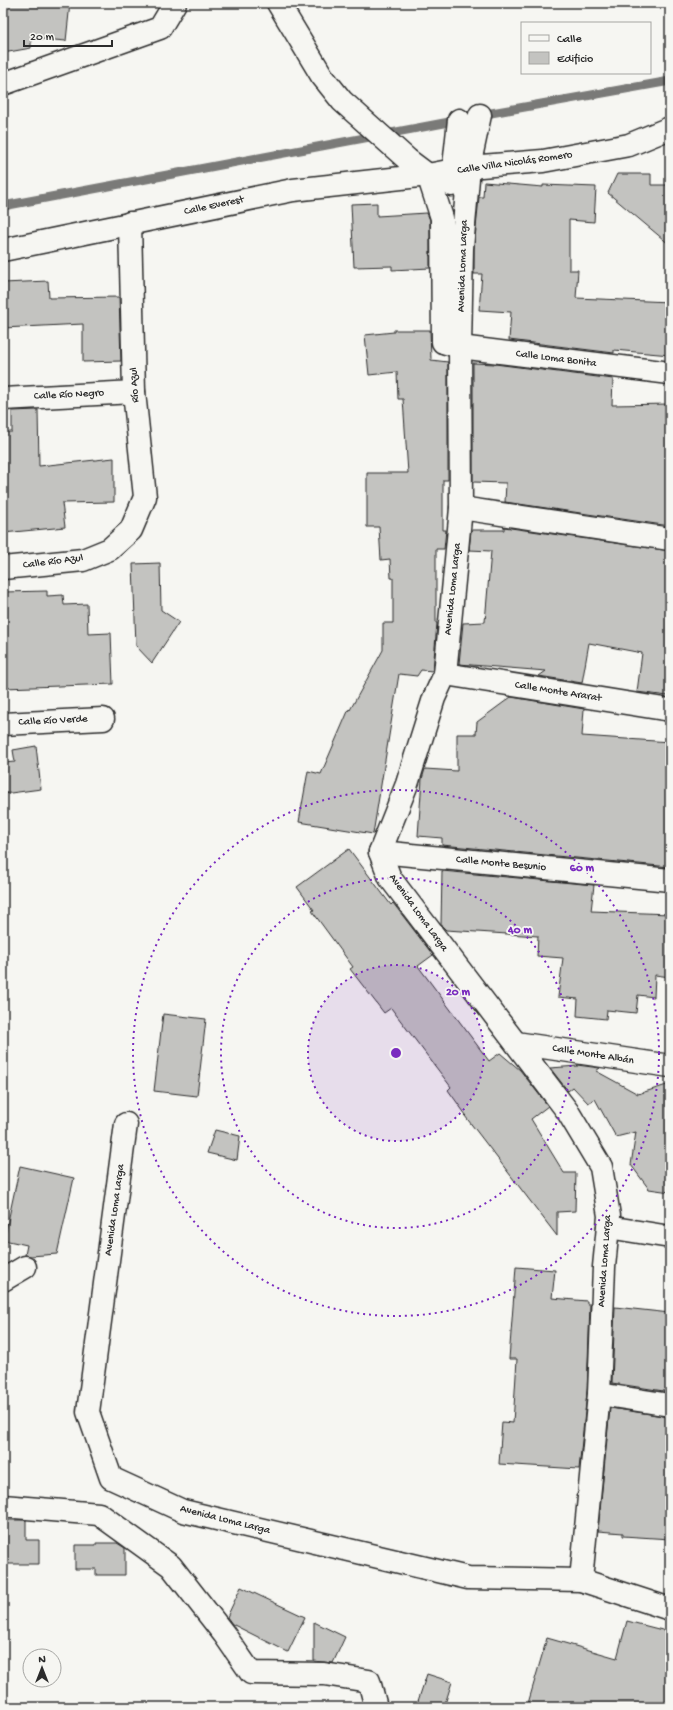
<svg xmlns="http://www.w3.org/2000/svg" width="673" height="1710" font-family="'Gochi Hand',sans-serif">
	<rect width="100%" height="100%" fill="#f6f6f2"/>
	<filter id="ink" filterUnits="userSpaceOnUse"><feTurbulence type="fractalNoise" baseFrequency=".025" numOctaves="2"/><feDisplacementMap in="SourceGraphic" scale="8" xChannelSelector="R" yChannelSelector="G"/><feConvolveMatrix kernelMatrix="1 2 1 2 8 2 1 2 1" color-interpolation-filters="sRGB"/></filter>
	<g filter="url(#ink)">
		<g fill="none" stroke-linecap="round" stroke-linejoin="round">
			<g stroke="#7a7a78" stroke-width="9">
				<path d="M480,115L670,81"/>
				<path d="M3,206L460,120"/>
			</g>
		</g>
		<g fill="#c3c3c0" stroke="#2b2b2b">
			<path d="M3,3H70L66,41L31,38V48L3,53Z"/>
			<path d="M617,174H651V185H670V245L608,193Z"/>
			<path d="M484,182L543,187V185L596,187L594,222L569,220V270H578L576,298L670,302V355L614,350V353L509,340L511,312L479,310L482,274H474V249L479,197H483Z"/>
			<path d="M377,203V216L427,213L430,220V268L392,270V266L354,267L351,204Z"/>
			<path d="M48,281L49,298L119,297L121,361L83,362V324L3,328V283Z"/>
			<path d="M394,330H430L431,360L448,362V480H443V530H446L444,549H436V623H437L433,671L421,670L417,676L399,674L373,834L299,822L308,771L321,774L349,709L350,710L383,650V623H393V578H391L390,559L381,560L379,527H367V473H408L403,399H398L397,372L369,375L365,335L394,332Z"/>
			<path d="M473,363L495,364L613,379L612,405L670,404V526L505,502L506,483L473,482Z"/>
			<path d="M38,410L39,466L114,458V502L62,503L65,527L3,533V432H12V411Z"/>
			<path d="M504,527L670,551V681L668,696L637,692L642,653L589,643L582,683L539,676L546,671L459,664L463,623L485,622L491,551L469,550L471,530H504Z"/>
			<path d="M160,563L161,610L179,622L152,663L136,646L133,564Z"/>
			<path d="M47,591V596L63,595L64,605L87,604L88,634L111,633L113,684L5,688L3,592Z"/>
			<path d="M511,697L584,709L582,736L670,742V867L442,845V838L418,836L422,779L425,769L457,771V734H476L477,722Z"/>
			<path d="M36,746L41,789L3,794V763L15,762L13,750Z"/>
			<path d="M349,849L391,905L393,903L433,955L418,966L489,1061L500,1053L520,1070L548,1106L531,1119L564,1173H576L575,1211L557,1212V1236L465,1116L466,1115L448,1090L451,1087L391,1008L384,1013L350,969L353,967L312,911L314,910L297,887Z"/>
			<path d="M442,871L594,885L591,911L670,914V977L655,975L654,997L638,995L636,1013L607,1010L606,1019L577,1016L578,999L558,997L563,958L537,956L538,936L446,930L441,925Z"/>
			<path d="M163,1014L206,1019L197,1096L154,1091Z"/>
			<path d="M577,1065L600,1068L596,1071L638,1094L670,1084V1192L649,1189L631,1165L636,1132L616,1137L595,1099L588,1103L573,1087L568,1091L550,1068L578,1066Z"/>
			<path d="M215,1130L240,1136L237,1160L207,1153Z"/>
			<path d="M20,1166L74,1178L57,1254L31,1256L25,1255L27,1245L4,1240Z"/>
			<path d="M516,1267L555,1270L552,1298L587,1301V1304H590L587,1393L579,1469L499,1464L502,1422L513,1423L517,1359H509Z"/>
			<path d="M615,1307L670,1313V1392L612,1383Z"/>
			<path d="M610,1408L670,1417V1539L623,1536V1533L598,1531Z"/>
			<path d="M3,1520H26V1540H39V1564H3Z"/>
			<path d="M96,1543H117L125,1548V1575H96V1569H75V1545H96Z"/>
			<path d="M241,1587L305,1617L288,1652L232,1624L227,1617Z"/>
			<path d="M627,1621L670,1632V1707H527L547,1638L617,1658Z"/>
			<path d="M314,1622L345,1637L333,1663L314,1661Z"/>
			<path d="M427,1674L452,1682L444,1707H416Z"/>
		</g>
		<g fill="none" stroke-linecap="round" stroke-linejoin="round">
			<g stroke="#2b2b2b" stroke-width="25">
				<g id="minor">
					<path d="M278,3L322,76L342,101L408,160L428,175L442,218L443,342L448,257"/>
					<path d="M3,84L160,28L175,3"/>
					<path d="M480,115L469,167L462,248L460,347L461,508L445,674L434,698L407,784L380,852L390,878L568,1112L601,1167L609,1216L604,1267L599,1394L581,1580"/>
					<path d="M452,185L459,120"/>
					<path d="M3,250L293,190L428,175L469,167L543,161L629,145L670,128"/>
					<path d="M446,343L460,347L670,373"/>
					<path d="M3,399L134,392"/>
					<path d="M461,508L670,539"/>
					<path d="M3,568L83,560L110,549L131,530L145,497L134,392L130,223"/>
					<path d="M445,674L670,710"/>
					<path d="M3,724L103,719"/>
					<path d="M380,852L670,880"/>
					<path d="M516,1043L670,1066"/>
					<path d="M126,1124L88,1412L111,1478L183,1511L468,1578L581,1580L670,1609"/>
					<path d="M608,1227L670,1237"/>
					<path d="M3,1280L25,1267"/>
					<path d="M599,1394L670,1405"/>
					<path d="M3,1506L99,1514L171,1566L224,1634L251,1673L324,1674L369,1681L376,1707"/>
				</g>
			</g>
			<use href="#minor" stroke="#f6f6f2" stroke-width="22"/>
		</g>
	</g>
	<circle cx="396" cy="1053" r="88" fill="#7b2cbf" fill-opacity=".12"/>
	<g fill="none" stroke="#7b2cbf" stroke-width="2" stroke-dasharray="2 4">
		<circle cx="396" cy="1053" r="88"/>
		<circle cx="396" cy="1053" r="175"/>
		<circle cx="396" cy="1053" r="263"/>
	</g>
	<g text-anchor="middle" dominant-baseline="central" stroke-width="3.5" stroke-linejoin="round" paint-order="stroke">
		<g font-size="11" fill="#2b2b2b" stroke="#f6f6f2">
			<text transform="translate(515 163) rotate(-8)">Calle Villa Nicolás Romero</text>
			<text transform="translate(214 206) rotate(-12)">Calle Everest</text>
			<text transform="translate(463 266) rotate(-88)">Avenida Loma Larga</text>
			<text transform="translate(556 359) rotate(7)">Calle Loma Bonita</text>
			<text transform="translate(135 385) rotate(-93)">Río Azul</text>
			<text transform="translate(69 395) rotate(-3)">Calle Río Negro</text>
			<text transform="translate(53 562) rotate(-7)">Calle Río Azul</text>
			<text transform="translate(453 589) rotate(-84)">Avenida Loma Larga</text>
			<text transform="translate(558 692) rotate(9)">Calle Monte Ararat</text>
			<text transform="translate(53 721) rotate(-3)">Calle Río Verde</text>
			<text transform="translate(501 864) rotate(5)">Calle Monte Besunio</text>
			<text transform="translate(418 913) rotate(54)">Avenida Loma Larga</text>
			<text transform="translate(593 1055) rotate(9)">Calle Monte Albán</text>
			<text transform="translate(115 1210) rotate(-82)">Avenida Loma Larga</text>
			<text transform="translate(605 1261) rotate(-86)">Avenida Loma Larga</text>
			<text transform="translate(225 1520) rotate(14)">Avenida Loma Larga</text>
		</g>
	</g>
	<circle cx="396" cy="1053" r="6" fill="#7b2cbf" stroke="#f6f6f2" stroke-width="2"/>
	<g font-size="12" text-anchor="middle" font-weight="bold" fill="#7b2cbf" stroke="#f6f6f2" stroke-width="3.5" stroke-linejoin="round" paint-order="stroke">
		<text x="582" y="871">60 m</text>
		<text x="520" y="933">40 m</text>
		<text x="458" y="995">20 m</text>
	</g>
	<rect width="673" height="1710" fill="none" stroke="#f6f6f2" stroke-width="16"/>
	<rect x="8" y="8" width="657" height="1694" fill="none" stroke="#2b2b2b" stroke-width="1.5" filter="url(#ink)"/>
	<rect x="521" y="22" width="130" height="52" fill="#f6f6f2" stroke="#a5a5a2"/>
	<rect x="529" y="35" width="20" height="6" fill="#f6f6f2" stroke="#a5a5a2"/>
	<text x="557" y="42" font-size="12" fill="#2b2b2b">Calle</text>
	<rect x="529" y="52" width="20" height="12" fill="#c3c3c0" stroke="#a5a5a2"/>
	<text x="557" y="62" font-size="12" fill="#2b2b2b">Edificio</text>
	<g transform="translate(42 1668)"><circle r="19" fill="#f6f6f2" stroke="#a5a5a2"/>
	<path d="M0-3L7 15L0 10L-7 15Z" fill="#2b2b2b"/>
	<text y="-6" font-size="11" font-weight="bold" text-anchor="middle" fill="#2b2b2b">N</text>
	</g>
	<path d="M24 40v6h88v-6" fill="none" stroke="#2b2b2b" stroke-width="2"/>
	<text x="30" y="40" font-size="12" fill="#2b2b2b" stroke="#f6f6f2" stroke-width="3" paint-order="stroke">20 m</text>
</svg>
